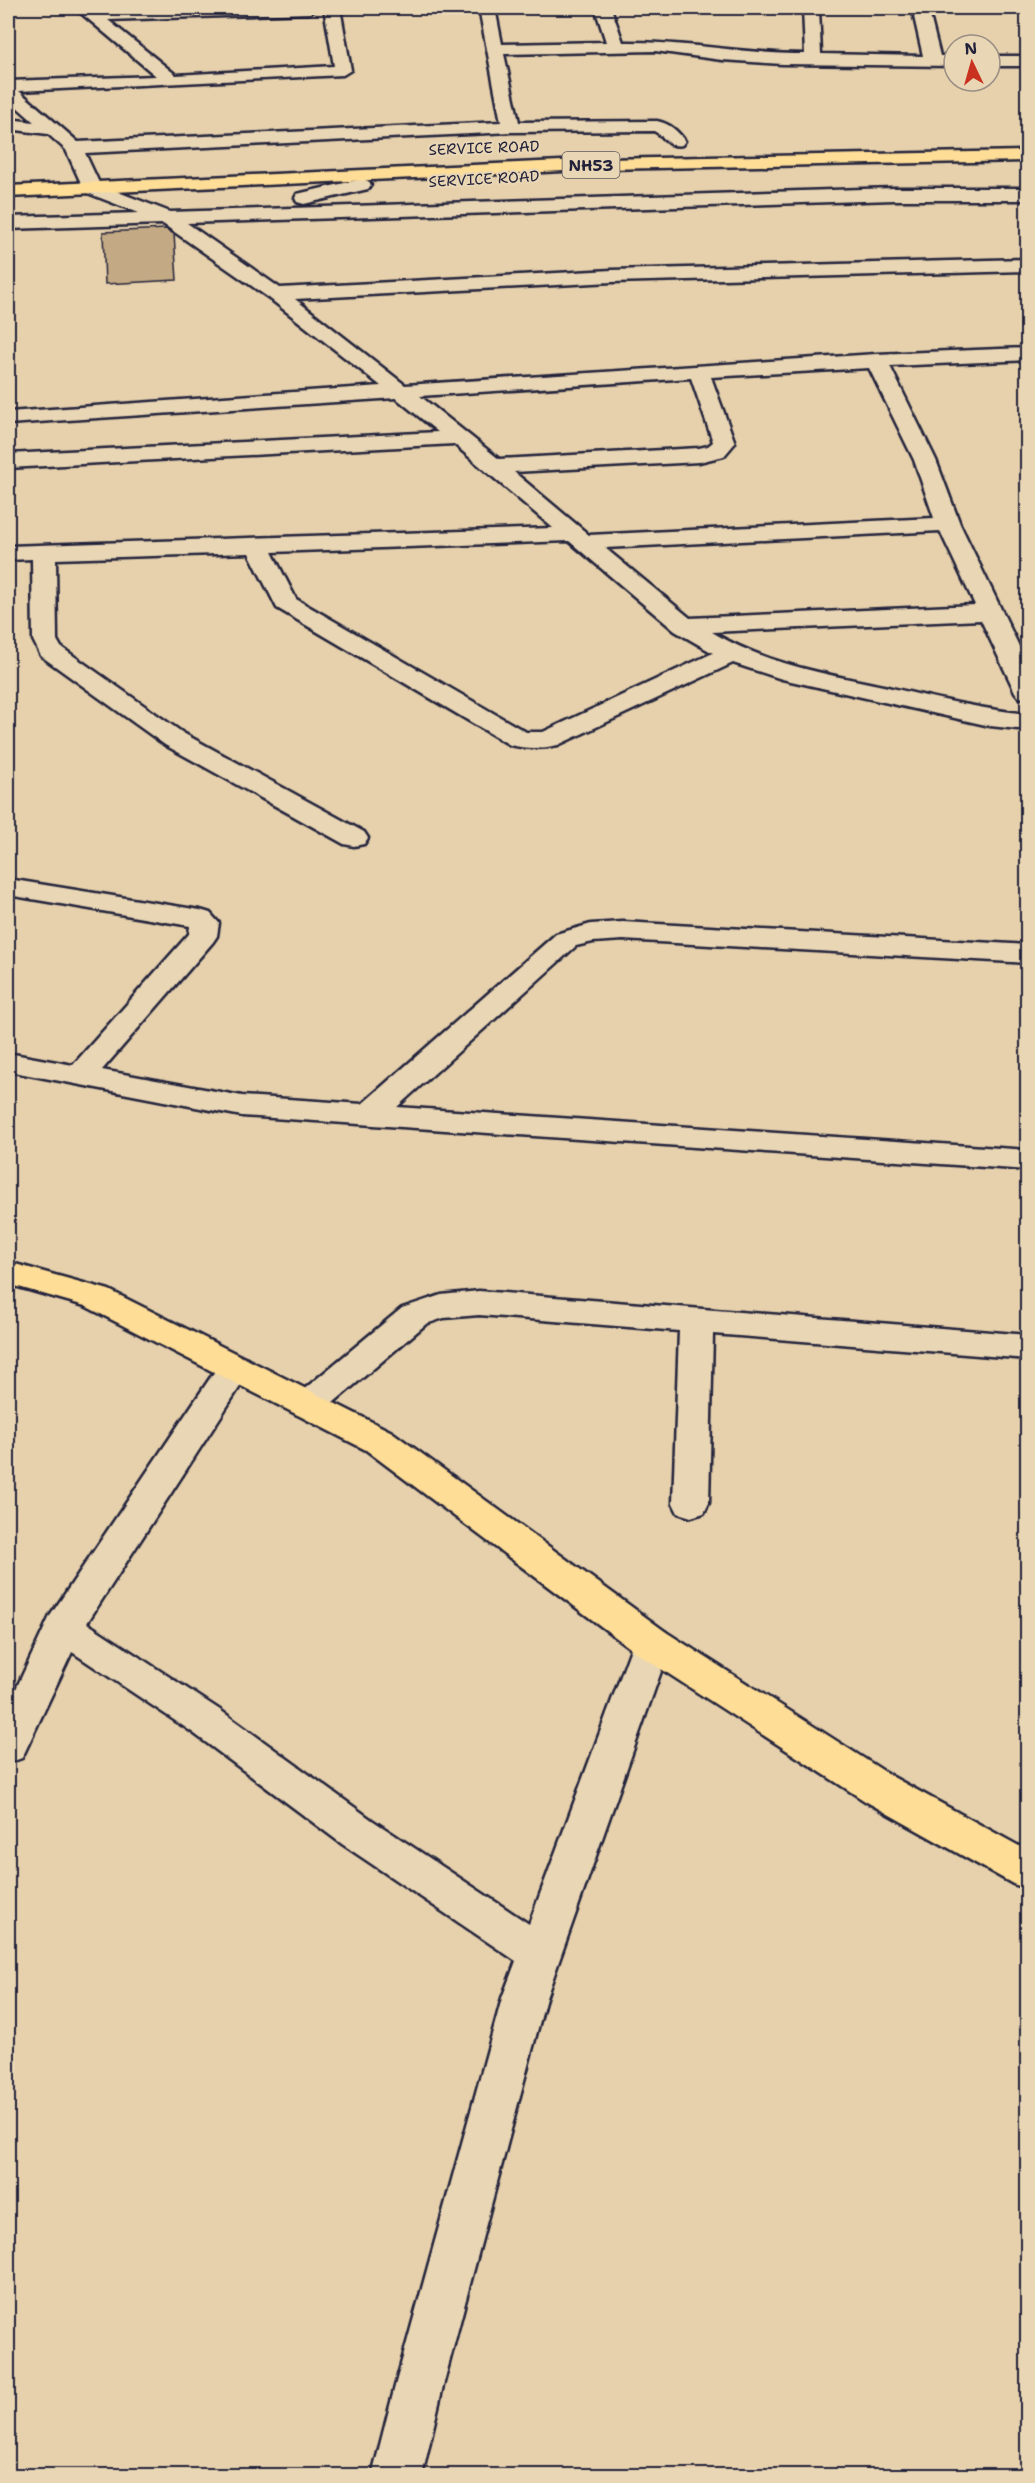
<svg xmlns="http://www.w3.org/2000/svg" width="1035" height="2483" font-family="'Shantell Sans',sans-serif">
	<rect width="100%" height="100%" fill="#e6d1ac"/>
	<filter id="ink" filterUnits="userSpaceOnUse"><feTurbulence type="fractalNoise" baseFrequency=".0167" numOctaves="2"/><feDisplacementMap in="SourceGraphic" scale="12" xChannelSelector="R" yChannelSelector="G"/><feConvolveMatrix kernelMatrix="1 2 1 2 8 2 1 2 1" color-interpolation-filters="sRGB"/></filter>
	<g filter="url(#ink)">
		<path fill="#c4aa84" stroke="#22223b" stroke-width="1.5" d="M166,229L174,234L177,280L105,284L103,232Z"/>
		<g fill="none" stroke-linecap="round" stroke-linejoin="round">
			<g stroke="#22223b" stroke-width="5">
				<g id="minor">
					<path d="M75,8H92L97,11L194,8H318L310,13L108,20L176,75L334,66L324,8H340L351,70L343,75L19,91L78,142L501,122L479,8H495L502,44L606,42L595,8H611L623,42C683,41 744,54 805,54L803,8H819L821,54L923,56L912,8H928L940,56H954V66L782,64L722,60L655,51L504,54L519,122L657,121C670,124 677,130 685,141L682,145C668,148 666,137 654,131L511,132L85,153L100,185L170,212L894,188H1028V200H894L187,223L280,288L612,270L1028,259V271L612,282L295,299L405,385L876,354L1028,348V360L890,366L936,460L960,524L1028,665V699L1019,697L1015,692L981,620L712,632C766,664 822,673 883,686C931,697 978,709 1028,714V730L990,726L782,679L733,663L558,745C541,749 527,749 510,745L277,608L249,553L56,559L57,640L61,647L183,733L364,832L368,838L364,844L354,846L344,844L165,745L41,656L33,640L32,559L8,560V546L553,528L454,444L8,468V454L438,432L396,398L8,424V412L381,386L269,298L163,224L8,229V217L139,213L85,192L66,150L48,134L8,129V119L34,122L8,99V81L156,76ZM869,368L914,460L934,518L589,535L514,472L699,462L724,456L735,443L711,377ZM691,378L713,442L708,446L699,448L499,459L420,396ZM940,531L975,605L690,618L605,548ZM569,541L675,631L713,653L543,732H526L296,599L272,552Z"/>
					<rect x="990" y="56" width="38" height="10"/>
					<path d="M362,179L368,181L371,185L368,189L304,204L297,202L295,198L297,194Z"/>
					<path d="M8,879L200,910L210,913L219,923L217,936L213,942L102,1070L242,1096L362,1104L556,934L591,924L623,922L1028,945V963L623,940L593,942L576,946L397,1107L1028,1150V1170L242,1116L8,1071V1053L73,1065L189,934L190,926L8,895Z"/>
					<path d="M479,1291L1028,1335V1359L713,1334L709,1503L704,1513L691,1517L678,1513L673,1503L679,1331L479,1315L444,1318L426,1324L320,1414L308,1418L296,1414L290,1405L296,1396L402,1308L441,1295Z"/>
					<path d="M235,1356L247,1359L252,1368L87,1623L220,1710L372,1820L529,1924L633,1643L638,1632L652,1628L666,1632L671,1643L546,1998L443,2386L422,2476H372L395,2386L502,1998L516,1961L342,1844L192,1732L72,1652L22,1758L8,1763V1706L50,1616L223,1359Z"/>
				</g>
			</g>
			<g stroke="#22223b" stroke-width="5">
				<path id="major" d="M8,1262L109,1290L392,1432L666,1632L893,1777L1028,1851V1889L1013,1884L865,1801L638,1654L366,1450L85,1306L8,1284Z"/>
			</g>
			<g stroke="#22223b" stroke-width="5">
				<path id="highway" d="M1028,151V161L605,169L8,197V186L605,159Z"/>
			</g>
			<use href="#minor" fill="#e9d6b4" fill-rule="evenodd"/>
			<use href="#major" fill="#fedd96" fill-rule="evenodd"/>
			<use href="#highway" fill="#fedd96" fill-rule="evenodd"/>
		</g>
	</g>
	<g text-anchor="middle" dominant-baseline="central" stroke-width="4.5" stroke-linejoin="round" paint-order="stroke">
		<g font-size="15" fill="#22223b" stroke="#e9d6b4">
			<text transform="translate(484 148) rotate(-2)">SERVICE ROAD</text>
			<text transform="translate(484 179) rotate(-3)">SERVICE ROAD</text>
		</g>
		<rect fill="#e9d6b4" stroke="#5e585f" stroke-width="1.5" x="562.5" y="152" width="57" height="26" rx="4.5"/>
		<g font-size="16" font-weight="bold" fill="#22223b">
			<text x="591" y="165">NH53</text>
		</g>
	</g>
	<rect width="1035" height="2483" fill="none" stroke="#e9d6b4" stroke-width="30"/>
	<rect x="15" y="15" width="1005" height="2453" fill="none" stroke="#22223b" stroke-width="2" filter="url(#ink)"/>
	<g transform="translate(972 63) rotate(355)"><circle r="28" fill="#e9d6b4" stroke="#998e84" stroke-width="1.5"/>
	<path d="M0-4.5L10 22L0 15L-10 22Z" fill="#c8321e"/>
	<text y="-9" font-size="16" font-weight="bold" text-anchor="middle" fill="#22223b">N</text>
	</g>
</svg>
